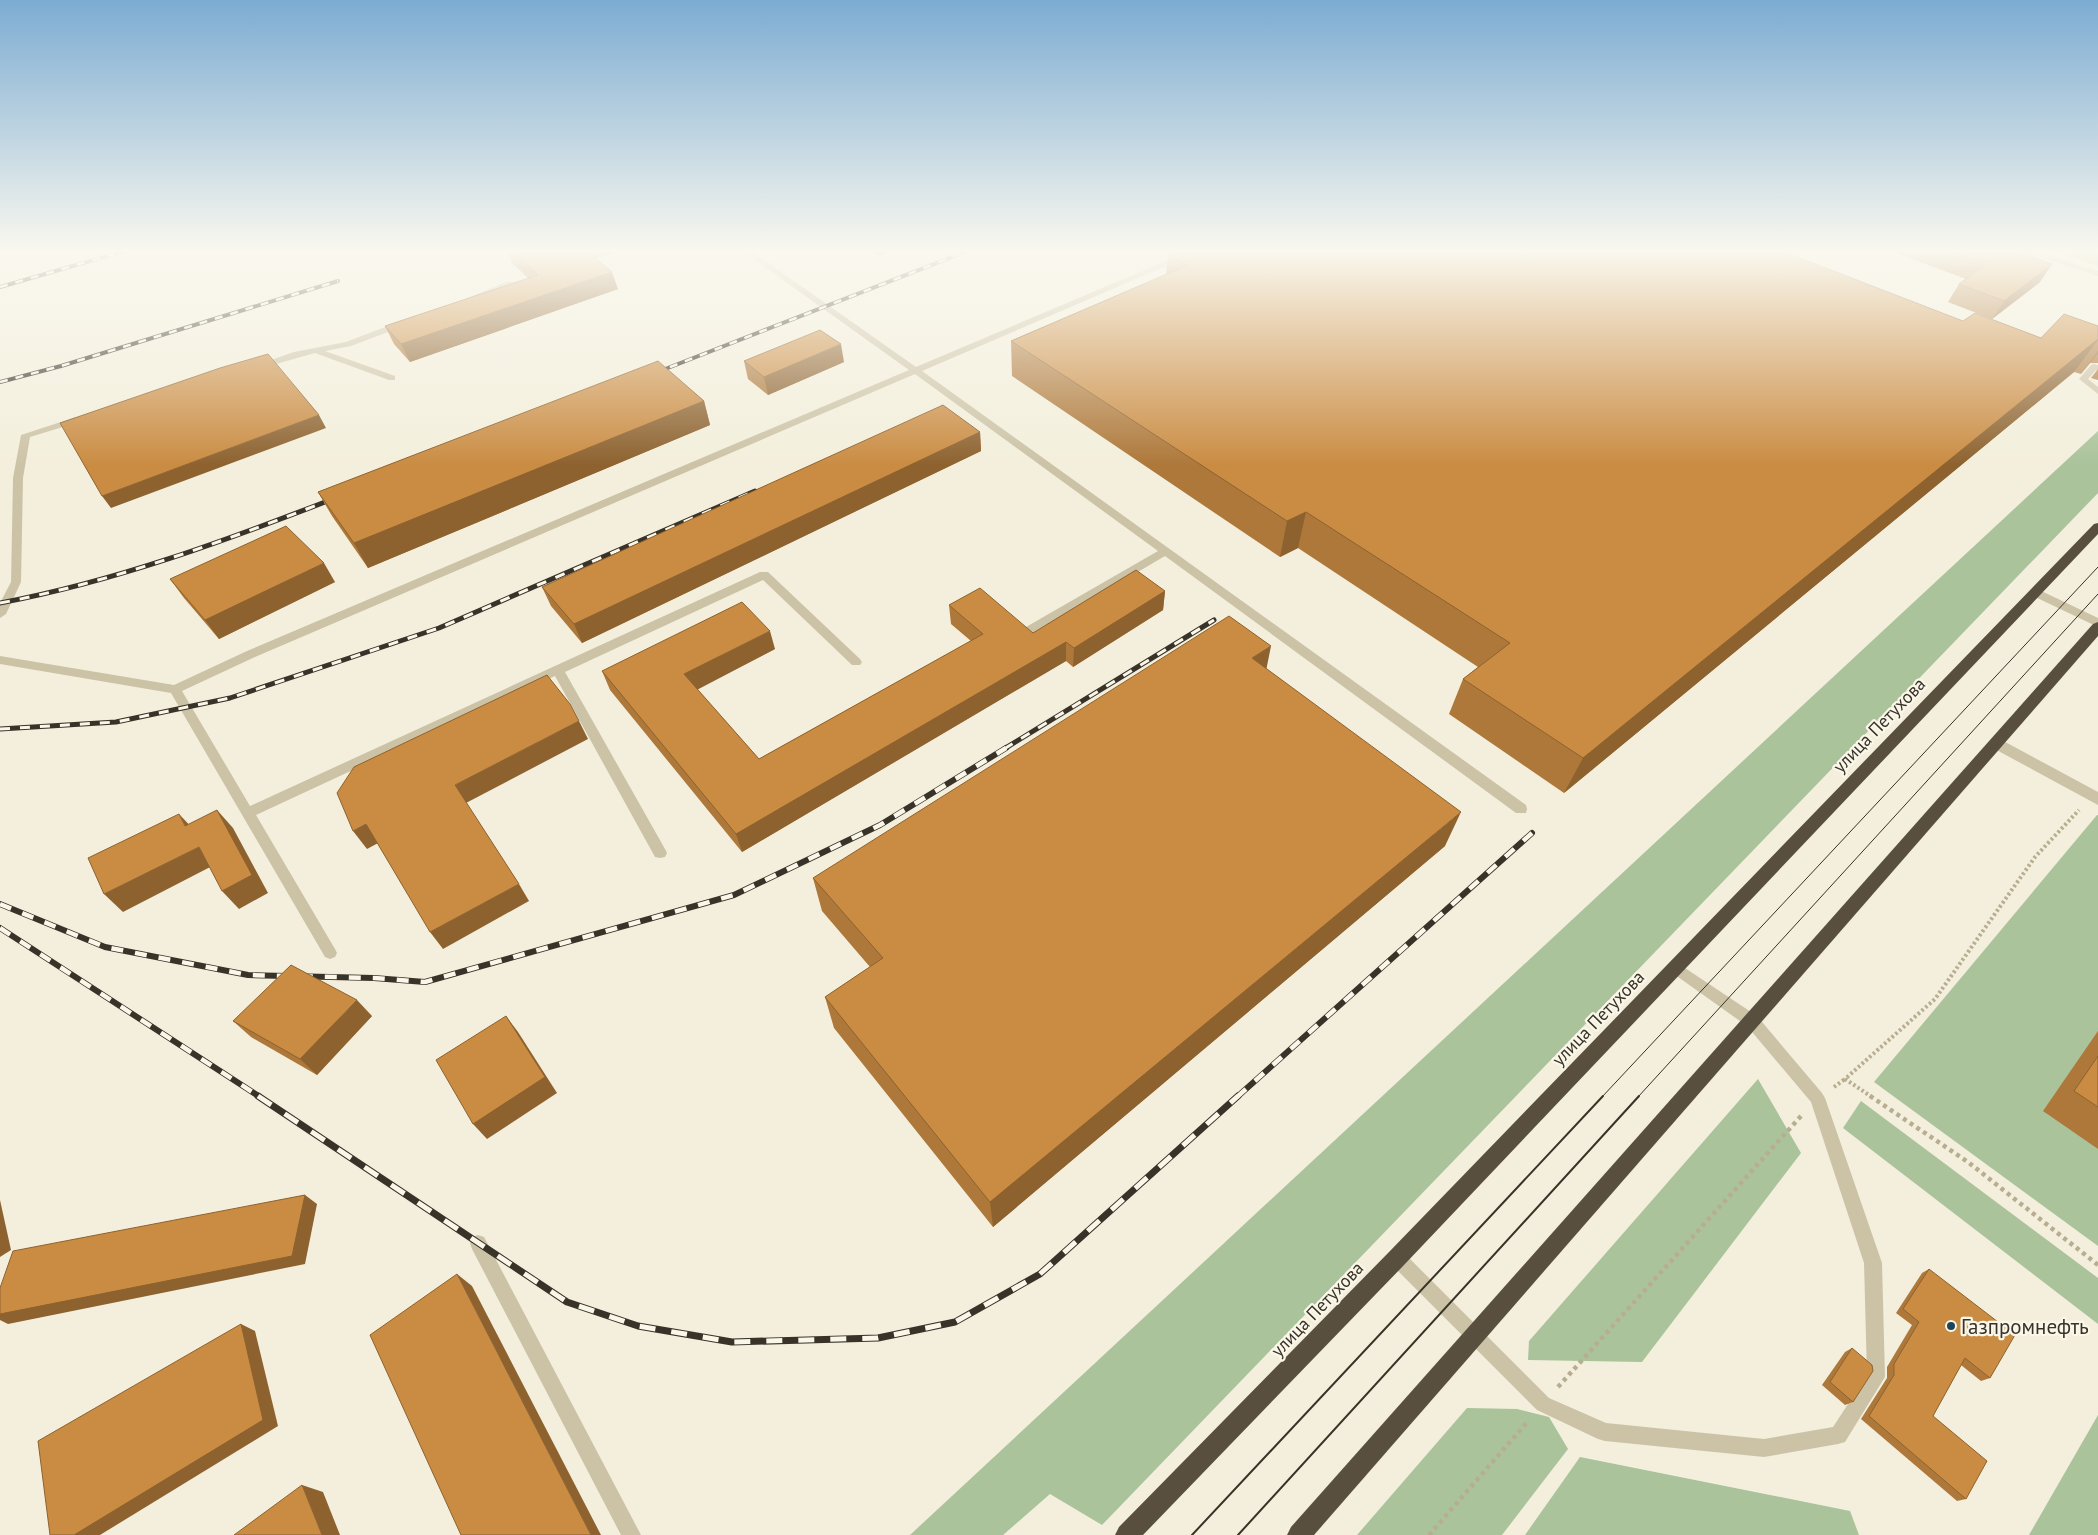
<svg xmlns="http://www.w3.org/2000/svg" width="2098" height="1535" font-family="'PT Sans',sans-serif">
	<rect width="100%" height="100%" fill="#f3efdc"/>
	<g fill="#aac39b">
		<path d="M2050,250H2098V266Z"/>
		<path d="M2098,431V493L1102,1525L1050,1494L1003,1535H910Z"/>
		<path d="M2097,815H2098V1246L1874,1082Z"/>
		<path d="M1758,1079L1801,1153L1642,1362L1528,1360L1529,1341Z"/>
		<path d="M1861,1101L2098,1278V1324L1843,1128Z"/>
		<path d="M1467,1408L1517,1409L1549,1417L1568,1449L1502,1535H1357Z"/>
		<path d="M2098,1415V1535H2029Z"/>
		<path d="M1580,1457L1850,1511L1859,1535H1525Z"/>
	</g>
	<g fill="none" stroke-linecap="round" stroke-linejoin="round">
		<g stroke="#b8ad91" stroke-width="4" stroke-dasharray="2.5 2.5" stroke-linecap="butt">
			<path d="M1834,1087L1845,1079"/>
			<path d="M1872,1097L1845,1079L1935,999L2035,857L2079,810"/>
		</g>
		<g stroke="#b8ad91" stroke-width="4.5" stroke-dasharray="4 4" stroke-linecap="butt">
			<path d="M1870,1096L1968,1162L2098,1265"/>
			<path d="M1558,1387L1801,1116"/>
			<path d="M1429,1535L1529,1420"/>
		</g>
		<g fill="#ccc3a7" fill-rule="evenodd">
			<path d="M741,250H750L916,367L1192,250H1203L922,371L1526,805L1527,809L1526,813H1516L1165,556L1034,633H1026L1024,630L1026,627L1158,551L915,374L255,657L182,691L250,806L760,572H768L860,659L862,662L860,665H852L763,580L565,672L665,849L667,853L665,857L660,858L655,857L555,676L256,815L335,949L337,953L335,957L330,959L325,957L171,693L0,664V656L174,685L247,651L909,370Z"/>
			<path d="M2017,250H2030L2098,271V276Z"/>
			<path d="M508,281L515,283L472,301L465,299Z"/>
			<path d="M401,321L405,324L404,326L351,346L325,351L395,376V380H389L315,353L258,369L254,366L294,352L346,342Z"/>
			<path d="M2094,364L2098,365V371L2096,370L2088,379L2098,387V394L2079,379L2091,365Z"/>
			<path d="M76,417L79,418V422L30,437L23,478L21,582L6,614L0,618V603L11,582L13,478L21,435Z"/>
			<path d="M2035,588L2098,618V627L2031,595L2030,592L2031,589Z"/>
			<path d="M1676,962L1757,1016L1822,1093L1825,1098L1882,1263L1885,1377L1845,1442L1838,1444L1764,1457L1605,1441L1598,1439L1537,1410L1391,1264L1389,1258L1391,1252L1397,1250L1403,1252L1549,1398L1606,1423L1764,1439L1833,1427L1867,1375L1864,1263L1811,1102L1747,1026L1671,972L1669,968L1671,964Z"/>
			<path d="M478,1235L484,1237L641,1535H621L472,1249L470,1243L472,1237Z"/>
		</g>
		<path fill="#ccc3a7" fill-rule="evenodd" d="M1996,737L2098,792V805L1991,747L1989,743L1991,739Z"/>
		<g fill="#594f3f" fill-rule="evenodd">
			<path d="M2098,523V534L1404,1265L1143,1535H1115L1119,1527L1390,1251L2094,524Z"/>
			<path d="M2098,622V636L1314,1535H1287L1291,1527L2093,624Z"/>
		</g>
		<g stroke="#383228" stroke-width="1">
			<path d="M1602,1097L2098,567"/>
			<path d="M1638,1097L2098,594"/>
		</g>
		<g stroke="#383228" stroke-width="2">
			<path d="M1192,1535L1603,1096"/>
			<path d="M1238,1535L1639,1096"/>
		</g>
		<g stroke="#383228" stroke-width="4">
			<g id="rail-far3">
				<path d="M0,287L128,250"/>
				<path d="M655,373L970,250"/>
				<path d="M0,382L61,366L338,281"/>
			</g>
		</g>
		<g stroke="#383228" stroke-width="5">
			<g id="rail-far2">
				<path d="M0,603C117,581 227,540 338,497"/>
				<path d="M0,729L116,722L230,698L439,628L755,491"/>
				<path d="M1004,749L1214,620"/>
			</g>
		</g>
		<g stroke="#383228" stroke-width="6">
			<g id="rail-far1">
				<path d="M0,904L105,947L248,975L374,978L425,982L734,895L880,825L1006,748"/>
				<path d="M0,928L260,1097"/>
				<path d="M1237,1097L1532,833"/>
			</g>
		</g>
		<g stroke="#383228" stroke-width="7">
			<path id="rail" d="M258,1096L567,1302L638,1326L732,1342L878,1338L955,1322L1040,1274L1238,1096"/>
		</g>
		<use href="#rail-far3" stroke="#faf7e9" stroke-width="2.5" stroke-dasharray="8" stroke-linecap="butt"/>
		<use href="#rail-far2" stroke="#faf7e9" stroke-width="3" stroke-dasharray="10" stroke-linecap="butt"/>
		<use href="#rail-far1" stroke="#faf7e9" stroke-width="4.5" stroke-dasharray="12" stroke-linecap="butt"/>
		<use href="#rail" stroke="#faf7e9" stroke-width="5" stroke-dasharray="16" stroke-linecap="butt"/>
	</g>
	<g fill="#ae783a">
		<path d="M507,250H615V252L596,258L618,289L410,362L394,344L385,326L528,278L512,263Z"/>
		<path d="M869,250H894L879,256Z"/>
		<path d="M1888,250H2013L2040,282L1992,319L1948,302L1959,284L1966,279Z"/>
		<path d="M1168,255L1963,321L2041,338L2098,326V363H2090L2081,374L2074,372L1564,793L1449,714L1463,679L1478,667L1298,548L1280,557L1012,376L1011,341L1166,275Z"/>
		<path d="M744,361L844,362L768,395L748,379Z"/>
		<path d="M2098,369V380L2091,378Z"/>
		<path d="M704,401L710,425L368,568L332,516L318,492Z"/>
		<path d="M980,432L981,451L582,643L551,606L542,587Z"/>
		<path d="M170,579L335,582L219,639L184,598Z"/>
		<path d="M1165,591L1163,610L1073,667L1066,661L742,852L610,690L602,671L775,649L697,689L759,759L971,641L951,624L949,605L1033,633Z"/>
		<path d="M1266,669L1445,846L993,1227L834,1028L825,997L870,967L822,911L813,878Z"/>
		<path d="M372,1016L317,1075L251,1037L233,1021Z"/>
		<path d="M2098,1031V1149L2043,1111Z"/>
		<path d="M1929,1269L1990,1378L1981,1381L1961,1365L1933,1416L1966,1499L1957,1501L1861,1419L1887,1378V1367L1912,1325L1896,1313L1922,1273Z"/>
		<path d="M1852,1348L1853,1402L1845,1405L1822,1385L1845,1352Z"/>
	</g>
	<g fill="#8d622f">
		<path d="M581,250H615V252L584,262Z"/>
		<path d="M878,250H894L879,256Z"/>
		<path d="M2052,264L2040,282L1992,319L2004,301Z"/>
		<path d="M612,272L618,289L410,362L401,344Z"/>
		<path d="M2098,339V340L2074,372L1564,793L1583,758Z"/>
		<path d="M841,344L844,362L768,395L764,377Z"/>
		<path d="M2098,351V353L2081,374Z"/>
		<path d="M704,401L710,425L368,568L354,543Z"/>
		<path d="M319,415L326,428L111,508L102,496Z"/>
		<path d="M980,432L981,451L582,643L574,624Z"/>
		<path d="M1306,512L1298,548L1280,557L1287,521Z"/>
		<path d="M324,563L335,582L219,639L205,620Z"/>
		<path d="M1165,591L1163,610L1073,667L1074,648Z"/>
		<path d="M770,631L775,649L691,693L684,674Z"/>
		<path d="M1066,642V661L742,852L736,834Z"/>
		<path d="M1271,646L1264,681L1252,658Z"/>
		<path d="M579,721L588,739L466,803L455,785Z"/>
		<path d="M217,810L233,828L268,893L239,909L222,891Z"/>
		<path d="M1461,812L1445,846L993,1227L990,1202Z"/>
		<path d="M179,814L196,832L185,826Z"/>
		<path d="M366,824L380,842L367,849L353,831Z"/>
		<path d="M199,847L216,864L123,912L104,894Z"/>
		<path d="M519,884L529,901L443,949L430,932Z"/>
		<path d="M357,1000L372,1016L317,1075L300,1059Z"/>
		<path d="M506,1016L518,1032L557,1093L487,1139L473,1124Z"/>
		<path d="M305,1195L317,1204L305,1264L8,1324L0,1320V1314Z"/>
		<path d="M0,1200L11,1250L0,1257Z"/>
		<path d="M457,1274L472,1286L601,1535H591Z"/>
		<path d="M241,1324L255,1331L278,1426L100,1535H74Z"/>
		<path d="M302,1485L323,1492L340,1535H322Z"/>
	</g>
	<g fill="#ca8c43" stroke="#8d622f">
		<path d="M511,250H586L612,272L401,344L385,326L538,275Z"/>
		<path d="M1180,250H1779L1963,321L1975,313L2041,338L2064,314L2098,326V339L1583,758L1463,679L1510,643L1306,512L1287,521L1011,341L1188,265L1168,255Z"/>
		<path d="M1947,250H2013L2052,264L2004,301L1959,284L1986,264Z"/>
		<path d="M820,330L841,344L764,377L744,361Z"/>
		<path d="M268,354L319,415L102,496L60,423L220,368Z"/>
		<path d="M658,361L704,401L354,543L318,492Z"/>
		<path d="M943,405L980,432L574,624L542,587Z"/>
		<path d="M286,526L324,563L205,620L170,579Z"/>
		<path d="M1136,570L1165,591L1074,648L1066,642L736,834L602,671L742,602L770,631L684,674L759,759L983,634L949,605L980,588L1033,633Z"/>
		<path d="M1229,616L1271,646L1252,658L1461,812L990,1202L825,997L883,958L813,878Z"/>
		<path d="M547,675L570,704L579,721L455,785L519,884L430,932L366,824L353,831L337,793L354,767Z"/>
		<path d="M217,810L252,875L222,891L199,847L104,894L88,858L179,814L185,826Z"/>
		<path d="M291,965L357,1000L300,1059L233,1021Z"/>
		<path d="M506,1016L545,1077L473,1124L436,1060Z"/>
		<path d="M2098,1056V1107L2074,1091Z"/>
		<path d="M305,1195L292,1256L0,1314V1288L13,1251Z"/>
		<path d="M1929,1269L2015,1335L1990,1378L1965,1358L1933,1416L1987,1461L1966,1499L1869,1416L1894,1375V1364L1919,1322L1903,1309Z"/>
		<path d="M457,1274L591,1535H461L370,1335Z"/>
		<path d="M241,1324L263,1420L74,1535H50L38,1441Z"/>
		<path d="M1852,1348L1872,1365L1873,1371L1853,1402L1830,1382Z"/>
		<path d="M302,1485L322,1535H234Z"/>
	</g>
	<linearGradient id="sky" x2="0" y2="1"><stop stop-color="#7cacd2"/><stop offset="0.54" stop-color="#faf8ef"/><stop offset="1" stop-color="#faf8ef" stop-opacity="0"/></linearGradient>
	<rect width="2098" height="465" fill="url(#sky)"/>
	<circle fill="#1c445b" stroke="#faf7e9" stroke-width="2" cx="1951" cy="1326" r="5"/>
	<g text-anchor="middle" dominant-baseline="central" stroke-width="4.5" stroke-linejoin="round" paint-order="stroke">
		<g font-size="18" fill="#383228" stroke="#faf7e9">
			<text transform="translate(1879 725) rotate(-46)">улица Петухова</text>
			<text transform="translate(1598 1018) rotate(-46)">улица Петухова</text>
			<text transform="translate(1317 1309) rotate(-46)">улица Петухова</text>
		</g>
		<g font-size="21" fill="#383228" stroke="#faf7e9" text-anchor="start">
			<text x="1961" y="1326">Газпромнефть</text>
		</g>
	</g>
</svg>
